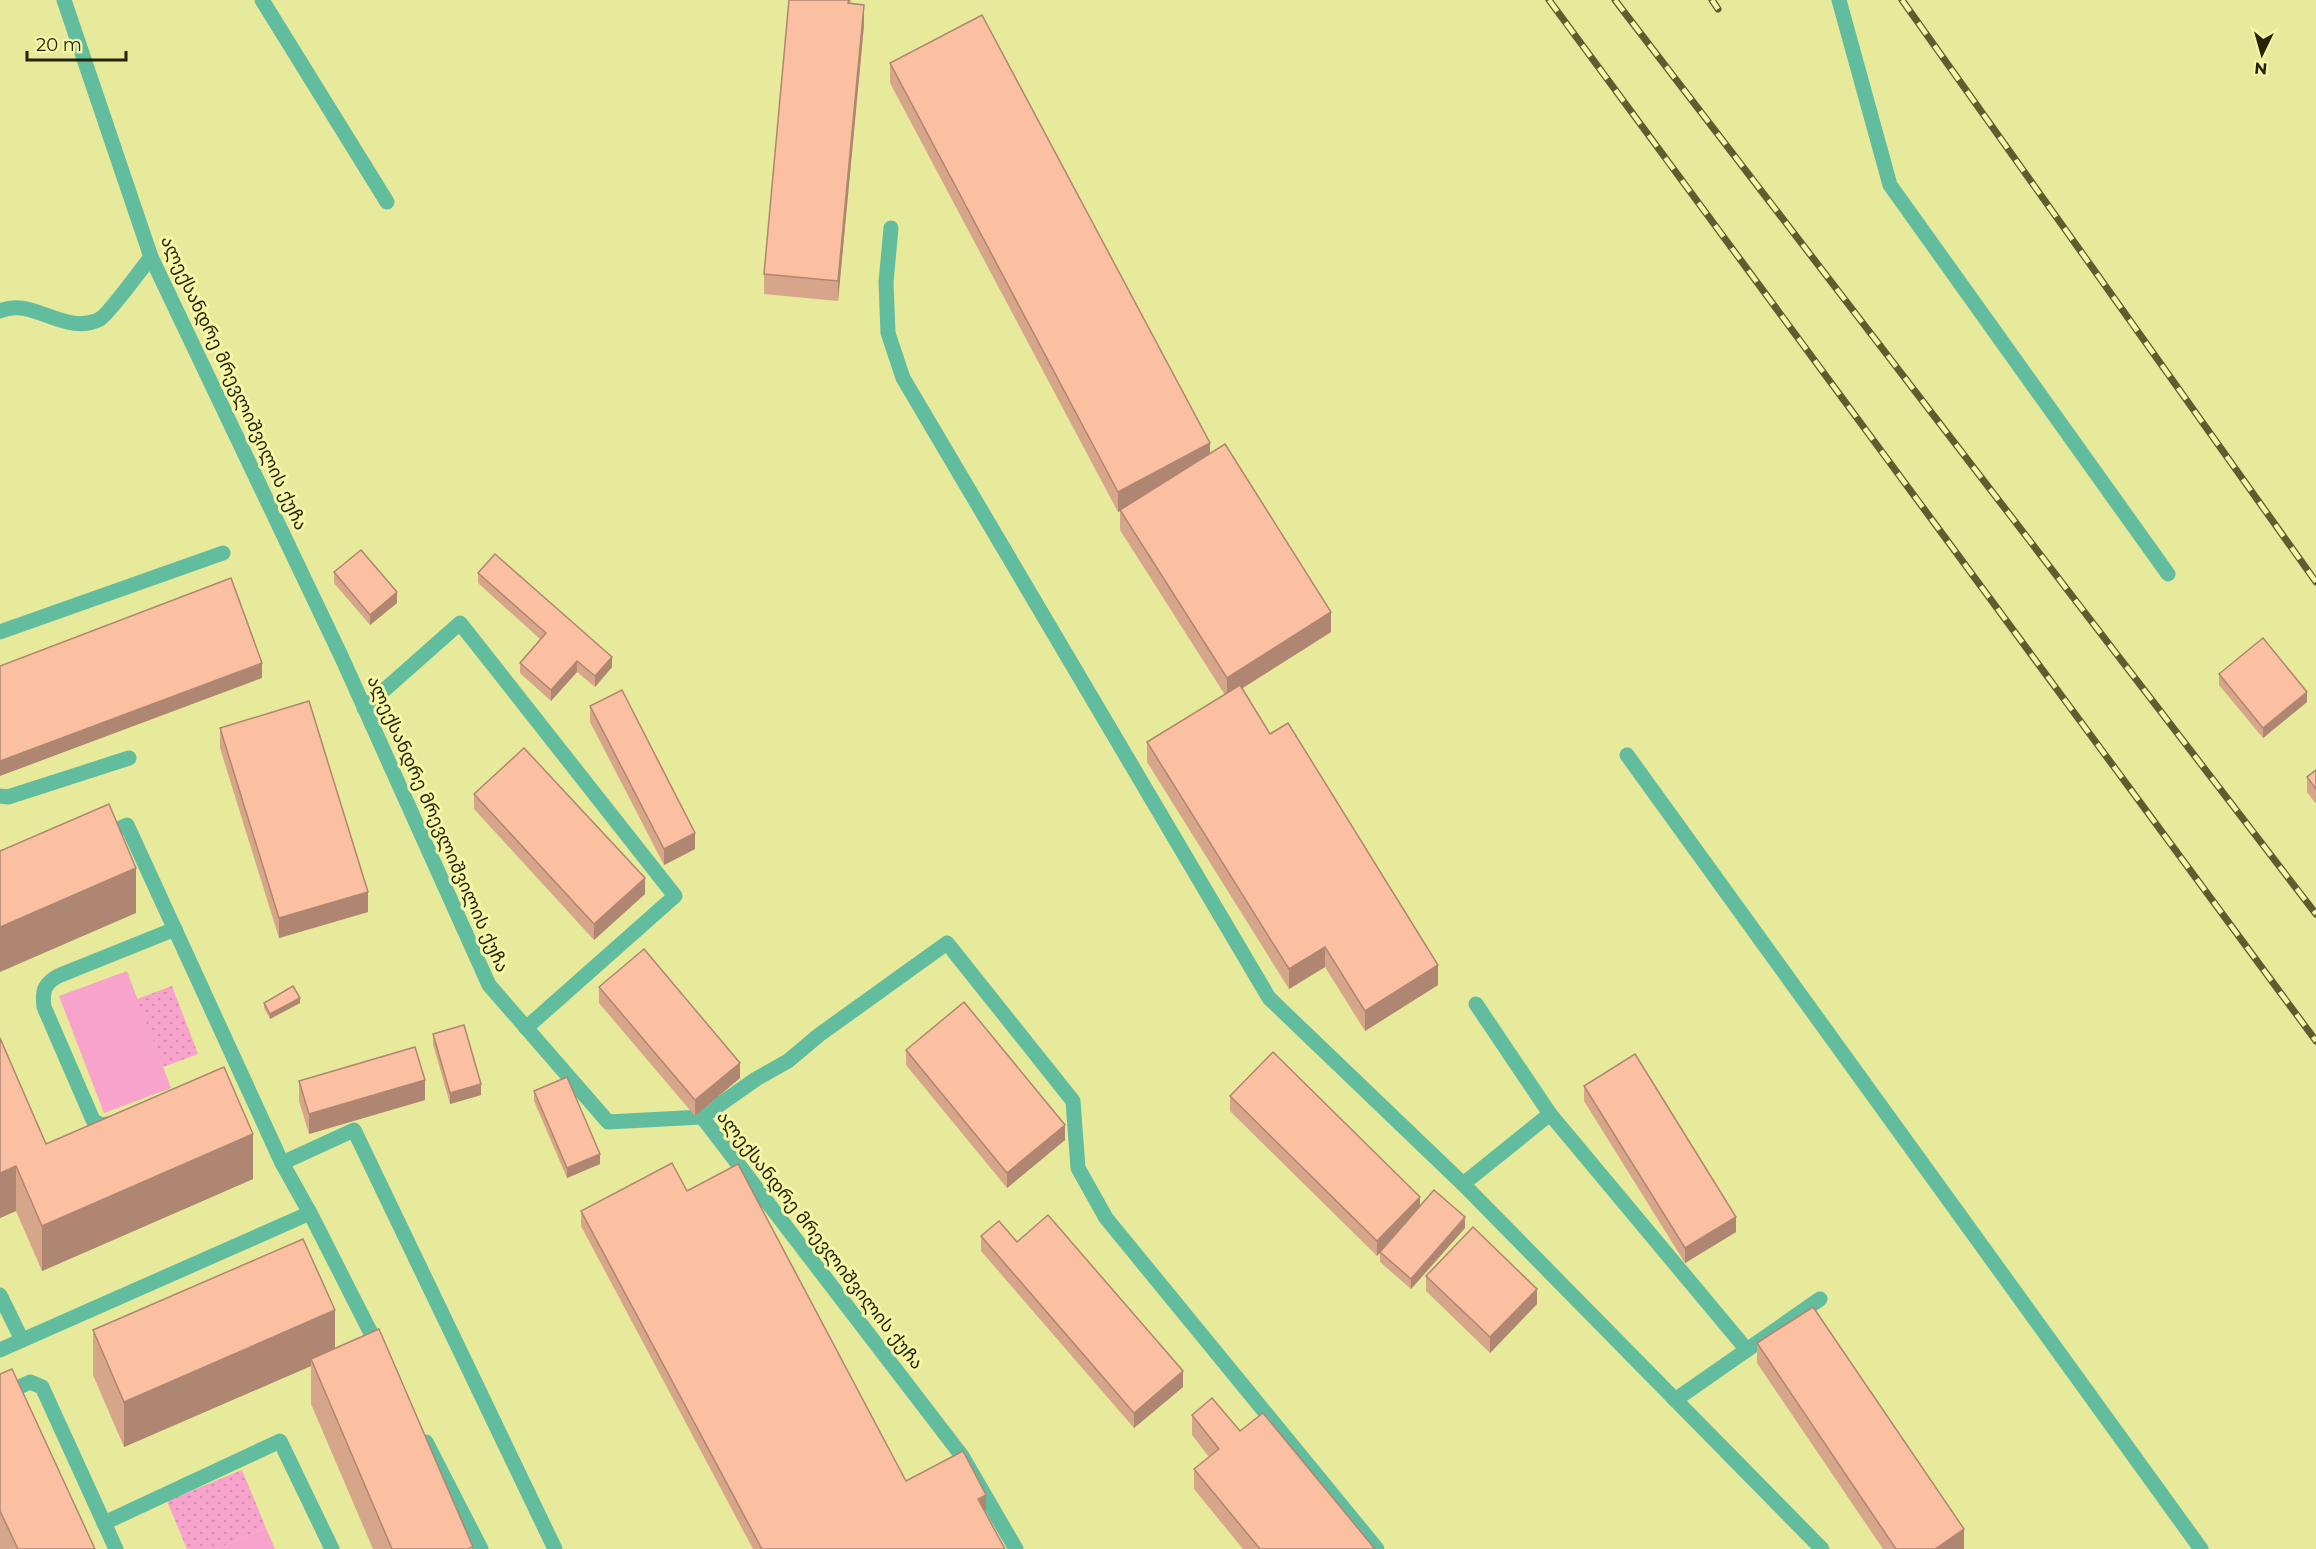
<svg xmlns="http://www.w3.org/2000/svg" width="2316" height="1549" font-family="Montserrat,'Noto Sans Georgian',sans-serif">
	<defs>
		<pattern id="green-dots" width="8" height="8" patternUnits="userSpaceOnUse" patternTransform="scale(1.5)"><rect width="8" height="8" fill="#f8a3cc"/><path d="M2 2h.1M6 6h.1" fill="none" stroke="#d48cae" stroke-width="1.8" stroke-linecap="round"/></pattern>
	</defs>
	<rect width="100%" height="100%" fill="#e7e99b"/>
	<g fill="url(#green-dots)">
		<path d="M172,986L198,1054L163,1067L137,999Z"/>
		<path d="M242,1470L266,1528L216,1549H187L167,1501Z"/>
	</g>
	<g fill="#f8a3cc">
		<path d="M127,971L171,1088L104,1113L59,996Z"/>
		<path d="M266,1528L275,1549H216Z"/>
	</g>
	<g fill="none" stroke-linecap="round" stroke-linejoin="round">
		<g stroke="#62bd9e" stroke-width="15">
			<path d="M64,0L151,257L342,658L489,985L608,1122L702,1117L962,1456L1016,1549"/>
			<path d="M262,0L387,202"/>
			<path d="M1839,0L1890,185L2168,574"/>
			<path d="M891,228L886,282L888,333L903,378L1269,998L1463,1184L1822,1549"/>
			<path d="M0,311C32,296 65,337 100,319C109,314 142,268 151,257"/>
			<path d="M0,632L223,553"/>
			<path d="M364,708L460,623L675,896L526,1028"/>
			<path d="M1627,755L2201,1549"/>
			<path d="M0,796L8,797L129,758"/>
			<path d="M101,837L127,825L282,1163L310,1213L380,1351"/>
			<path d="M1476,1004L1550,1114L1747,1350"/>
			<path d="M702,1117L756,1079L788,1061L819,1035L947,943L1073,1101L1078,1168L1106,1218L1377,1549"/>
			<path d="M116,1123L101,1125L93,1120L44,1007C42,991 44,984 58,976L175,929"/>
			<path d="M282,1163L354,1130L555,1549"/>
			<path d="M1463,1184L1550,1114"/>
			<path d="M0,1295L22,1340"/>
			<path d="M0,1350L310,1213"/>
			<path d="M0,1396L30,1382L42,1387L116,1549"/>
			<path d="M1675,1400L1820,1299"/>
			<path d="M426,1442L481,1549"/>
			<path d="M104,1523L280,1441L332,1549"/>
		</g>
		<g stroke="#5d5e30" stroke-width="7">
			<g id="rail">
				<path d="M1549,0L2316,1041"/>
				<path d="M1615,0L2316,914"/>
				<path d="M1712,0L1718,9"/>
				<path d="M1902,0L2316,582"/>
			</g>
		</g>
		<use href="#rail" stroke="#f5f6a8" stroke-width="4.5" stroke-dasharray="14" stroke-linecap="butt"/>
	</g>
	<g fill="#d7a58a">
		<path d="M789,0H851L850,3L864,25L838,301L764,294V274Z"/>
		<path d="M890,63L1210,453L1331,632L1242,688L1270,734L1438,985L1365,1031L1325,967L1289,989L1147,762V742L1225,695L1120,530V511L1118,512L890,83Z"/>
		<path d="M334,572L397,603L370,625L334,583Z"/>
		<path d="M478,573L612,667L595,687L577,672L551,701L520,673V663L540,639L478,583Z"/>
		<path d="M2219,674L2307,702L2263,738L2219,685Z"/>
		<path d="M590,706L695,849L664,865L590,722Z"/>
		<path d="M220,728L368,912L279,938L220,748Z"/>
		<path d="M2316,770V804L2307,792V777Z"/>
		<path d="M474,794L645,894L594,940L474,809Z"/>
		<path d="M599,987L740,1078L695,1116L599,1003Z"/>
		<path d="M264,1003H300L270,1019L264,1008Z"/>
		<path d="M433,1034L481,1095L450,1104L433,1044Z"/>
		<path d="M0,1038L46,1144L253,1179L42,1271L16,1211L0,1218Z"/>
		<path d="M906,1050L1065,1140L1007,1188L906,1065Z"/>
		<path d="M299,1081L425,1100L309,1134L299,1101Z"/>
		<path d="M1584,1086L1736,1232L1685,1263L1584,1101Z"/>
		<path d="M534,1091L600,1164L567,1178L534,1101Z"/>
		<path d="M1230,1096L1420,1206L1465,1228L1411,1289L1380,1262V1253L1377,1256L1230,1111Z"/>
		<path d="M687,1191L906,1481L986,1510L985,1511L1005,1549H753L581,1226V1211Z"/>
		<path d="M981,1236L1017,1242L1183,1387L1134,1428L981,1251Z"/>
		<path d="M1426,1276L1537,1304L1490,1353L1426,1291Z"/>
		<path d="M93,1330L335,1349L468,1549H373L311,1404V1366L124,1447L93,1375Z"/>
		<path d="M1757,1343L1964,1549H1883L1757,1363Z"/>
		<path d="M0,1374L95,1549H0Z"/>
		<path d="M1192,1415L1240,1431L1375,1549H1243L1194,1489V1469L1209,1457L1192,1435Z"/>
	</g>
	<g fill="#af8671">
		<path d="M864,5V25L838,301V281Z"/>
		<path d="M1210,443V463L1118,512V492Z"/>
		<path d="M397,592V603L370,625V615Z"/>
		<path d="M1331,612V632L1227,698V678Z"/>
		<path d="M612,657V667L595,687V676Z"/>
		<path d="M577,661V672L551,701V690Z"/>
		<path d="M262,663V678L0,776V761Z"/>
		<path d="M2307,692V702L2263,738V728Z"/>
		<path d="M695,833V849L664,865V849Z"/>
		<path d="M136,868V913L0,972V927Z"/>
		<path d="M645,878V894L594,940V924Z"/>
		<path d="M368,892V912L279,938V918Z"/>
		<path d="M1325,947V967L1289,989V969Z"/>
		<path d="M1438,965V985L1365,1031V1011Z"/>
		<path d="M300,998V1003L270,1019V1014Z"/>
		<path d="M740,1063V1078L695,1116V1100Z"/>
		<path d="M425,1080V1100L309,1134V1114Z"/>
		<path d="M481,1084V1095L450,1104V1093Z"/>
		<path d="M1065,1125V1140L1007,1188V1173Z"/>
		<path d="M253,1134V1179L42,1271V1226Z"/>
		<path d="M600,1154V1164L567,1178V1168Z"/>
		<path d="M16,1166V1211L0,1218V1173Z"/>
		<path d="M1420,1197V1212L1377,1256V1241Z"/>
		<path d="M1465,1217V1228L1411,1289V1279Z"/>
		<path d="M1736,1217V1232L1685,1263V1248Z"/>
		<path d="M1537,1289V1304L1490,1353V1337Z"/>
		<path d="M335,1310V1355L311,1359V1366L124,1447V1402Z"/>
		<path d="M1183,1371V1387L1134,1428V1413Z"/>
		<path d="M986,1495V1510L978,1514V1499Z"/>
		<path d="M1964,1529V1549H1935Z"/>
	</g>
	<g fill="#fac0a1" stroke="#af8671" stroke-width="1.5">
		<path d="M789,0H849L848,3L864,5L838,281L764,274Z"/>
		<path d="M982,15L1210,443L1118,492L890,63Z"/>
		<path d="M1225,444L1331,612L1227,678L1120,510Z"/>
		<path d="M361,550L397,592L370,615L334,572Z"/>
		<path d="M495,554L612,657L595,676L577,661L551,690L520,663L546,633L478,573Z"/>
		<path d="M231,578L262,663L0,761V666Z"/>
		<path d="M2263,638L2307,692L2263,728L2219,674Z"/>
		<path d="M1240,685L1270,734L1288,723L1438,965L1365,1011L1325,947L1289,969L1147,742Z"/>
		<path d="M622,690L695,833L664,849L590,706Z"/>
		<path d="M309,701L368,892L279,918L220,728Z"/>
		<path d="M524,748L645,878L594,924L474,794Z"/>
		<path d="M2316,770V789L2307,777Z"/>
		<path d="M109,804L136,868L0,927V851Z"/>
		<path d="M644,949L740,1063L695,1100L599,987Z"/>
		<path d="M293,986L300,998L270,1014L264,1003Z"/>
		<path d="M964,1002L1065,1125L1007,1173L906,1050Z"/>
		<path d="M464,1025L481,1084L450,1093L433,1034Z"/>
		<path d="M0,1038L46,1144L224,1067L253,1134L42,1226L16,1166L0,1173Z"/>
		<path d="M415,1047L425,1080L309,1114L299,1081Z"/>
		<path d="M1273,1052L1420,1197L1377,1241L1230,1096Z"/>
		<path d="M1635,1054L1736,1217L1685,1248L1584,1086Z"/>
		<path d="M567,1077L600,1154L567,1168L534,1091Z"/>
		<path d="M672,1163L687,1191L738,1164L906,1481L963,1451L986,1495L978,1499L1005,1549H762L581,1211Z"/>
		<path d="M1434,1190L1465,1217L1411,1279L1380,1252Z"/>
		<path d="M1048,1215L1183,1371L1134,1413L981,1236L999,1221L1017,1242Z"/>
		<path d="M1473,1227L1537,1289L1490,1337L1426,1276Z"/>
		<path d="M303,1239L335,1310L124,1402L93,1330Z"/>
		<path d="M1813,1307L1964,1529L1935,1549H1896L1757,1343Z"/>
		<path d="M379,1329L473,1547L468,1549H392L311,1359Z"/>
		<path d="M12,1369L95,1549H18L0,1511V1374Z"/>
		<path d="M1212,1398L1240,1431L1263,1413L1375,1549H1260L1194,1469L1219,1449L1192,1415Z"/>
	</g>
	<g text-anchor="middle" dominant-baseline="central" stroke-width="6" stroke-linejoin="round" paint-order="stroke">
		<g font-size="18" fill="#252504" stroke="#f5f6a8">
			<text transform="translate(234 383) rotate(65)">ალექსანდრე მრევლიშვილის ქუჩა</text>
			<text transform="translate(438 824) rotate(66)">ალექსანდრე მრევლიშვილის ქუჩა</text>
			<text transform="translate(820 1240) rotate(52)">ალექსანდრე მრევლიშვილის ქუჩა</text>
		</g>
	</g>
	<g transform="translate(2262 54) rotate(185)" stroke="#f5f6a8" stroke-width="4.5" paint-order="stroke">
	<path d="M0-4.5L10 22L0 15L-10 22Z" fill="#252504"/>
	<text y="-9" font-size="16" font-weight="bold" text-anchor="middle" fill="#252504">N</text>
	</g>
	<path d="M27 51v9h99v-9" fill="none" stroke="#252504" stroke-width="3"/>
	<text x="36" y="51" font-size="18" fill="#252504" stroke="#f5f6a8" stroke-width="4.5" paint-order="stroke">20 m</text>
</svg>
